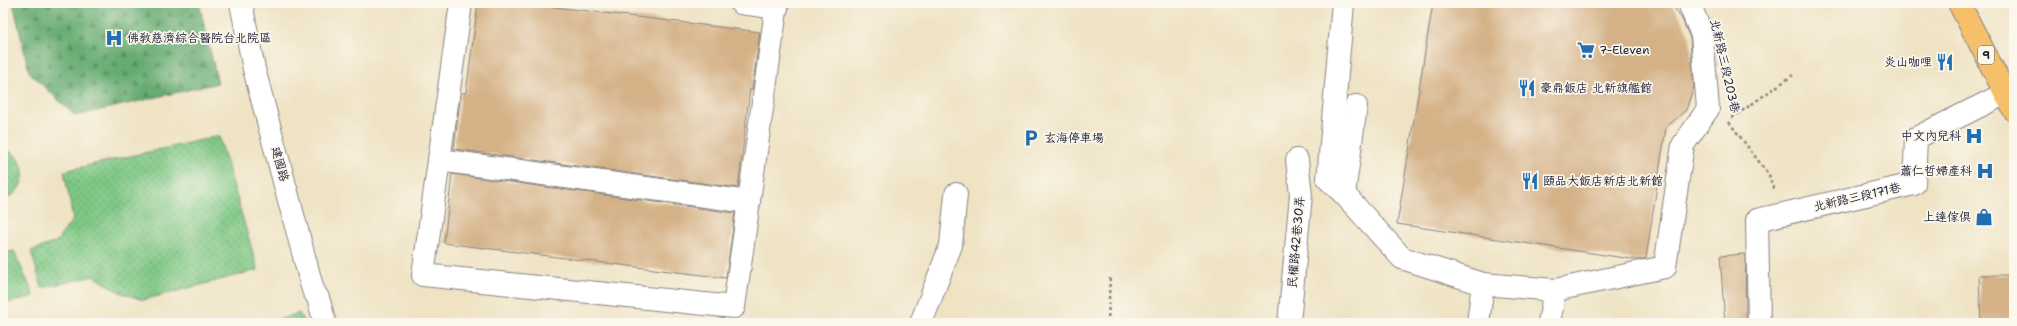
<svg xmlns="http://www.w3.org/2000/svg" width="2017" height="326" font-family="'Shantell Sans','LXGW WenKai TC',sans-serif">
	<defs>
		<pattern id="grass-dots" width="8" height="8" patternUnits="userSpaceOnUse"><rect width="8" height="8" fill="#7ec784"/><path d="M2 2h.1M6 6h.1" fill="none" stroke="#67a16d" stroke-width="1.8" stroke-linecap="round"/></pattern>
		<pattern id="forest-firs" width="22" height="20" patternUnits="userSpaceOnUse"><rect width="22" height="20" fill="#66ac72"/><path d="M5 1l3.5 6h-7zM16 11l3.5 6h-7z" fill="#548c5f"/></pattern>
	</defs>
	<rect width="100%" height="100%" fill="#fbf7ec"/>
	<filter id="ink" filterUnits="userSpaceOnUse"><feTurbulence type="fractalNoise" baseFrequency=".025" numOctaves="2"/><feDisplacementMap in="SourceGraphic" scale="8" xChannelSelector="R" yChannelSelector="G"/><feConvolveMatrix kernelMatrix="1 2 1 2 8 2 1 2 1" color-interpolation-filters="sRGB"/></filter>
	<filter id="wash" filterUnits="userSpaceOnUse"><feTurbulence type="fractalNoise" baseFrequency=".012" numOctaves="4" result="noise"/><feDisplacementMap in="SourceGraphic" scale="16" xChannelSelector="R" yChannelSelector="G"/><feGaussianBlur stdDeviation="0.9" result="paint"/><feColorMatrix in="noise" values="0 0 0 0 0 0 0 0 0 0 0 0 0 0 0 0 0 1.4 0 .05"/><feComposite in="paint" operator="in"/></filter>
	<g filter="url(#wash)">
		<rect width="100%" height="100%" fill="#efe3c4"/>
		<g fill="url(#grass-dots)" stroke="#507460">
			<path d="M219,136L258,270L143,300L119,292L94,276L42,288L31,251L56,242L73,219L64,171Z"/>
			<path d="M3,148C30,158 30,190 3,200Z"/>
			<path d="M14,251L34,296L3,304V253Z"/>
			<path d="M299,313L304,323H267Z"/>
		</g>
		<path fill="url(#forest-firs)" stroke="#446756" d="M13,3H199L218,83L75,116L29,72Z"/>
		<g id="blocks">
			<g fill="#d4b186">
				<path d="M478,3H522L760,32L752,90L750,89L738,188L454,149L461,93H466Z"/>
				<path d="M1433,3H1671L1682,19L1690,38L1694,86L1686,110L1666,127L1646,258L1638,260L1397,224Z"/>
				<path d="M452,174L735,213L726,278L444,243Z"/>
				<path d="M1745,254L1746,323H1725L1720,256Z"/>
				<path d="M1979,275H2014V323H1981Z"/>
			</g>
		</g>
	</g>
	<g filter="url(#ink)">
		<use href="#blocks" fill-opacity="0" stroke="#888280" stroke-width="1"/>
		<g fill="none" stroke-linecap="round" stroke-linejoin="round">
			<g stroke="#888280" stroke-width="24">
				<g id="minor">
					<path d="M241,3L254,69L313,290L318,298L325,323"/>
					<path d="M461,3L423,275L734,307L777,3"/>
					<path d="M741,3L777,8"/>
					<path d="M1343,3L1328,179L1344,194L1402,258L1483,284L1555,290L1665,267L1683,145L1708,109L1702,35L1689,3"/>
					<path d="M439,160L749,202"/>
					<path d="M1344,194L1356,106"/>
					<path d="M921,323L951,245L956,194"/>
					<path d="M1289,323L1301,195L1297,160"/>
					<path d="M1478,323L1483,284"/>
					<path d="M1549,323L1555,290"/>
					<path d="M1759,323L1757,220L1914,184L1916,138L2006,93"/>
				</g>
			</g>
			<g stroke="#888280" stroke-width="24">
				<path id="major" d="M1959,3L2014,110"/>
			</g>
			<g stroke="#888280" stroke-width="2.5" stroke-dasharray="3 3" stroke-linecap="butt">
				<path d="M1732,118L1793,75"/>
				<path d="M1729,122L1769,175L1774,191"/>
				<path d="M1108,323L1110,275"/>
			</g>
			<use href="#minor" stroke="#fff" stroke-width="22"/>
			<use href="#major" stroke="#f6c06b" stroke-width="22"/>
		</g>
	</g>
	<defs>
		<g id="hospital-bare" transform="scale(1.38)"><path d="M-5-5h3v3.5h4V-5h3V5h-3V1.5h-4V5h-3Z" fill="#1f6fb2" stroke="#fbf7ec" stroke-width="2.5" paint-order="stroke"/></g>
		<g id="supermarket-bare" transform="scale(1.38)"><path d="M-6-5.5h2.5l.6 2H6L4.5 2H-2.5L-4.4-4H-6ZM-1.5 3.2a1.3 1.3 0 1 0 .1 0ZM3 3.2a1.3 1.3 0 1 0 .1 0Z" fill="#1f6fb2" stroke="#fbf7ec" stroke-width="2.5" paint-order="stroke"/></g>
		<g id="restaurant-bare" transform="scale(1.38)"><path d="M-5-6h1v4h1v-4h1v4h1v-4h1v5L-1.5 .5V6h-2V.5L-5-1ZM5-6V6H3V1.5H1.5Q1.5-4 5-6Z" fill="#1f6fb2" stroke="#fbf7ec" stroke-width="2.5" paint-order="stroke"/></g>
		<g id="parking-bare" transform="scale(1.38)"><path d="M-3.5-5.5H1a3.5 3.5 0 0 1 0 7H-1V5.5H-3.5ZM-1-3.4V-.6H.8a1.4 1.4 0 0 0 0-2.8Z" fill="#1f6fb2" stroke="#fbf7ec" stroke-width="2.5" paint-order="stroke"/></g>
		<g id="shop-bare" transform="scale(1.38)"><path d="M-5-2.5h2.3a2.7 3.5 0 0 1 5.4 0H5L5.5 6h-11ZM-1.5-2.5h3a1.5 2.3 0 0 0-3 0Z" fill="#1f6fb2" stroke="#fbf7ec" stroke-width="2.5" paint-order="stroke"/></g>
	</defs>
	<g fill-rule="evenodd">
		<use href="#hospital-bare" x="114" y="38"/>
		<use href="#supermarket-bare" x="1586" y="50"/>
		<use href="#restaurant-bare" x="1945" y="62"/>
		<use href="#restaurant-bare" x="1527" y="88"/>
		<use href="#hospital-bare" x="1974" y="136"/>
		<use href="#parking-bare" x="1031" y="138"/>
		<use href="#hospital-bare" x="1985" y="171"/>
		<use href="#restaurant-bare" x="1530" y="181"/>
		<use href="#shop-bare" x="1984" y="217"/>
	</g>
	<g text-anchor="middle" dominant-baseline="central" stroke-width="3.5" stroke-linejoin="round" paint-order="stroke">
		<rect fill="#fbf7ec" stroke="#636270" stroke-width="1" x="1978" y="46" width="16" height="18" rx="3"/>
		<g font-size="11" font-weight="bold" fill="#22223b">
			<text x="1986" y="55">9</text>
		</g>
		<g font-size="12" fill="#22223b" stroke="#fbf7ec" text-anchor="start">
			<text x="127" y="38">佛教慈濟綜合醫院台北院區</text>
			<text x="1599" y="50">7-Eleven</text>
			<text x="1932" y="62" text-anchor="end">炎山咖哩</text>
			<text x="1540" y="88">豪鼎飯店 北新旗艦館</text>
			<text x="1961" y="136" text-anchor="end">中文內兒科</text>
			<text x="1044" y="138">玄海停車場</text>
			<text x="1972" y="171" text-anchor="end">蕭仁哲婦產科</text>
			<text x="1543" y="181">頤品大飯店新店北新館</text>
			<text x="1971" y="217" text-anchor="end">上達傢俱</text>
		</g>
		<g font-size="12" fill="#22223b" stroke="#fbf7ec">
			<text transform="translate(1725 66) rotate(77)">北新路三段203巷</text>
			<text transform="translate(280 164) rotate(75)">建國路</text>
			<text transform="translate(1857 197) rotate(-13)">北新路三段171巷</text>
			<text transform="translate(1296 242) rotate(-85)">民權路42巷30弄</text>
		</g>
	</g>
	<rect width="2017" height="326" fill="none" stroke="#fbf7ec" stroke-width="16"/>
</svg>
